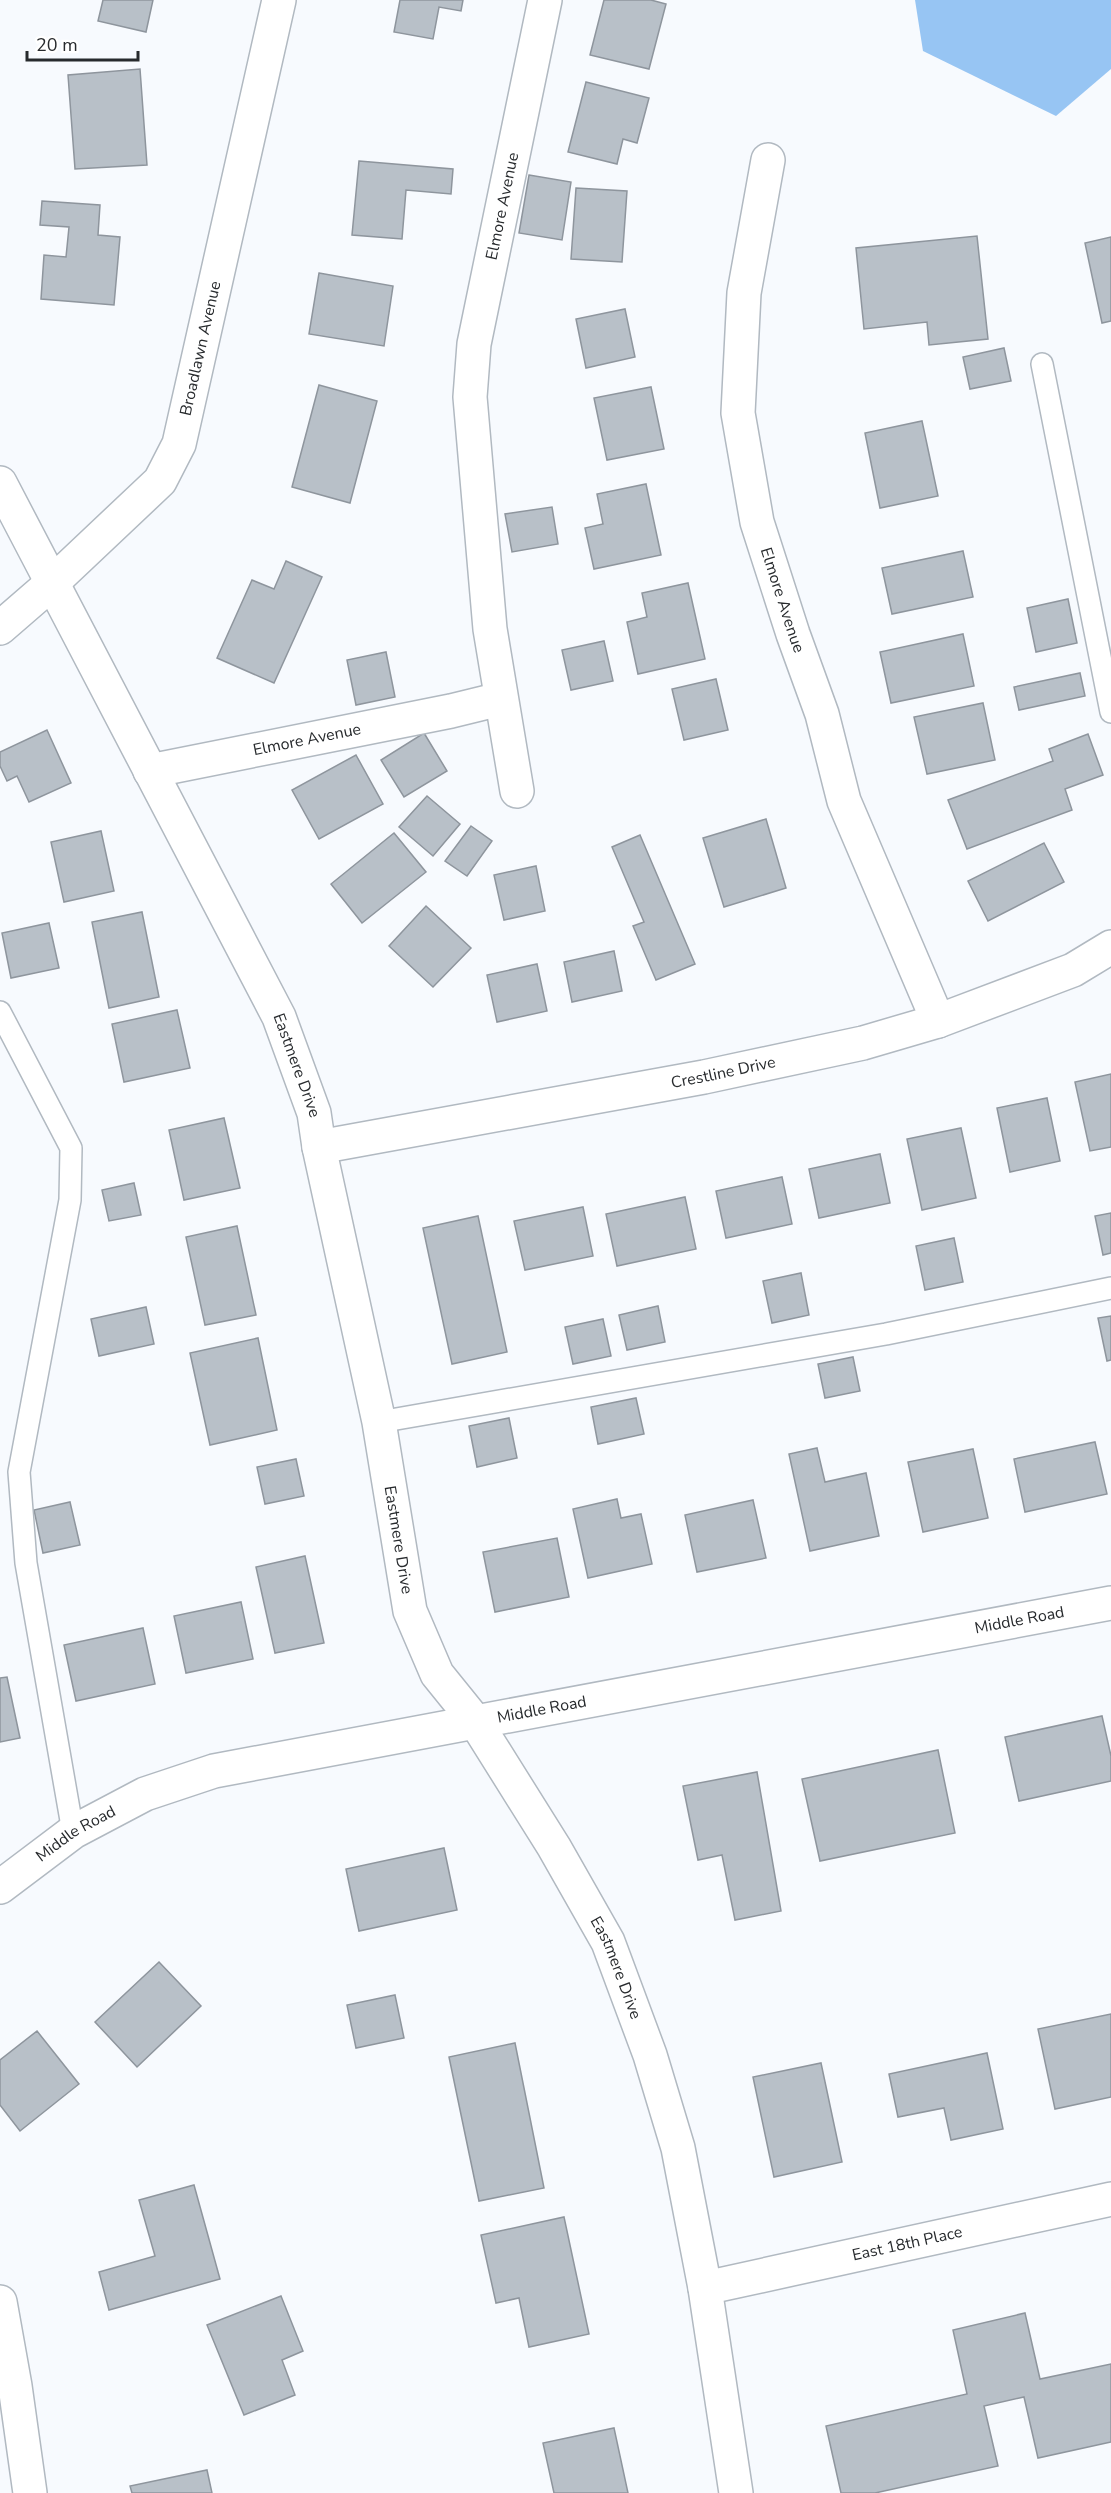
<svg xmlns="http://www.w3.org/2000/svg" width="1111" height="2493" font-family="'Nunito Sans',sans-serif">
	<rect width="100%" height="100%" fill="#f7fafe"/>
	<path fill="#97c5f3" d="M915,0H1111V69L1056,116L923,51Z"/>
	<g fill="#b8c0c8" stroke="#8e959d" stroke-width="1.5">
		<path d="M103,0H153L146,32L98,21Z"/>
		<path d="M400,0H463L461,11L439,7L433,39L394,32Z"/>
		<path d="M604,0H651L666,4L649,69L590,55Z"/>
		<path d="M140,69L147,165L75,169L68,75Z"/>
		<path d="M586,82L649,98L637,143L623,139L617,164L568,152Z"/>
		<path d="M359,161L453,169L451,194L406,190L402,239L352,235Z"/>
		<path d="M529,175L571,182L562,240L519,233Z"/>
		<path d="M576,188L627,191L622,262L571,259Z"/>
		<path d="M42,201L100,205L98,235L120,237L114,305L41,299L44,255L66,257L69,227L40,225Z"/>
		<path d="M977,236L988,339L929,345L927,322L864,329L856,248Z"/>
		<path d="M1111,237V321L1102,323L1085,243Z"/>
		<path d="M319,273L393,286L384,346L309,334Z"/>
		<path d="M625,309L635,357L586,368L576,319Z"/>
		<path d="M1004,348L1011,381L970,389L963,357Z"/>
		<path d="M319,385L377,401L350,503L292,487Z"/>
		<path d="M651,387L664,449L607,460L594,398Z"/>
		<path d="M922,421L938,496L880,508L865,433Z"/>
		<path d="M646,484L661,555L594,569L585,528L603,524L597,494Z"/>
		<path d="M552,507L558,544L512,552L505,514Z"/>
		<path d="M963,551L973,597L892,614L882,568Z"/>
		<path d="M286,561L322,577L274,683L217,658L252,580L274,589Z"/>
		<path d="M688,583L705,659L638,674L627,622L647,617L642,593Z"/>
		<path d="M1068,599L1077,643L1036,652L1027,608Z"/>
		<path d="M963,634L974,686L891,703L880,652Z"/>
		<path d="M604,641L613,681L571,690L562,650Z"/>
		<path d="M386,652L395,697L356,705L347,660Z"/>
		<path d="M1080,673L1085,696L1019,710L1014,687Z"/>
		<path d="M716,679L728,730L684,740L672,689Z"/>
		<path d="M983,703L995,760L927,774L914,717Z"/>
		<path d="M47,730L71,783L29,802L17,776L7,781L0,766V752Z"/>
		<path d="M424,733L447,771L404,797L381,760Z"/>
		<path d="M1088,734L1103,775L1065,789L1072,810L967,849L948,800L1053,761L1049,749Z"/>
		<path d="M356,755L383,804L319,839L292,790Z"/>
		<path d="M427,796L460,824L433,856L399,827Z"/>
		<path d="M766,819L786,888L724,907L703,838Z"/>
		<path d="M471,826L492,841L467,876L445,861Z"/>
		<path d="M101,831L114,891L64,902L51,842Z"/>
		<path d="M394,833L426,872L362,923L331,884Z"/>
		<path d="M640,835L695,964L656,980L633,926L644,922L612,847Z"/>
		<path d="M1044,843L1064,882L988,921L968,881Z"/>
		<path d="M536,866L545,911L504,920L494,875Z"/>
		<path d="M426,906L471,948L433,987L389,946Z"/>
		<path d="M142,912L159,997L109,1008L92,922Z"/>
		<path d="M49,923L59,968L11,978L2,933Z"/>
		<path d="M614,951L622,991L572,1002L564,962Z"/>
		<path d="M537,964L547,1011L497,1022L487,975Z"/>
		<path d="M177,1010L190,1068L124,1082L112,1024Z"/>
		<path d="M1111,1074V1147L1090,1151L1075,1082Z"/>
		<path d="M1047,1098L1060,1161L1010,1172L997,1108Z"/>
		<path d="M224,1118L240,1188L184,1200L169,1130Z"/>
		<path d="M961,1128L976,1198L922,1210L907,1139Z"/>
		<path d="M880,1154L890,1203L819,1218L809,1169Z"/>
		<path d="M782,1177L792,1224L726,1238L716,1191Z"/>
		<path d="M134,1183L141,1215L109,1221L102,1190Z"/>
		<path d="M685,1197L696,1249L617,1266L606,1214Z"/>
		<path d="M583,1207L593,1256L525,1270L514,1221Z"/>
		<path d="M1111,1213V1253L1103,1255L1095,1216Z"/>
		<path d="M478,1216L507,1352L452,1364L423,1228Z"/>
		<path d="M237,1226L256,1315L205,1325L186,1237Z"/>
		<path d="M954,1238L963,1282L925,1290L916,1246Z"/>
		<path d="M801,1273L809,1315L772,1323L763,1281Z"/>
		<path d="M658,1306L665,1342L627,1350L619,1315Z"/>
		<path d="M146,1307L154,1344L99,1356L91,1319Z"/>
		<path d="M1111,1316V1360L1107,1361L1098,1318Z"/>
		<path d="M603,1319L611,1356L573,1364L565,1327Z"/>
		<path d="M258,1338L277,1430L210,1445L190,1353Z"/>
		<path d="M853,1357L860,1391L825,1398L818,1364Z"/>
		<path d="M636,1398L644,1434L598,1444L591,1407Z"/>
		<path d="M509,1418L517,1458L477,1467L469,1426Z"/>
		<path d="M1095,1442L1107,1494L1025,1512L1014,1459Z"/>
		<path d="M817,1448L825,1482L866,1473L879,1536L810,1551L789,1454Z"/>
		<path d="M973,1449L988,1518L923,1532L908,1462Z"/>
		<path d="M296,1459L304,1496L265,1504L257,1467Z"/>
		<path d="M617,1499L621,1518L641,1514L652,1564L588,1578L573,1509Z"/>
		<path d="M753,1500L766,1558L697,1572L685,1515Z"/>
		<path d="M70,1502L80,1545L43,1553L34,1510Z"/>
		<path d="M557,1538L569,1597L495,1612L483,1552Z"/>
		<path d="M305,1556L324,1643L275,1653L256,1567Z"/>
		<path d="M241,1602L253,1659L186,1673L174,1616Z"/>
		<path d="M143,1628L155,1684L76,1701L64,1645Z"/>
		<path d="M7,1677L20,1738L0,1742V1678Z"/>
		<path d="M1102,1716L1111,1756V1781L1019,1801L1005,1737Z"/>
		<path d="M938,1750L955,1833L820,1861L802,1779Z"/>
		<path d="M757,1772L781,1911L735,1920L722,1855L698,1860L683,1786Z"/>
		<path d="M444,1848L457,1910L359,1931L346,1869Z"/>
		<path d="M159,1962L201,2006L137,2067L95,2022Z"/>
		<path d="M395,1995L404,2038L356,2048L347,2005Z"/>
		<path d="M1111,2014V2097L1055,2109L1038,2029Z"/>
		<path d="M37,2031L79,2084L20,2131L0,2105V2060Z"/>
		<path d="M515,2043L544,2188L479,2201L449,2057Z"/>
		<path d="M987,2053L1003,2129L951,2140L944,2108L898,2117L889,2074Z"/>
		<path d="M821,2063L842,2162L774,2177L753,2077Z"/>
		<path d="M194,2185L220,2279L109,2310L99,2272L155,2256L139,2200Z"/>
		<path d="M564,2217L589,2334L529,2347L519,2298L496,2303L481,2235Z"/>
		<path d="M281,2296L303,2351L282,2360L295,2395L244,2415L207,2325Z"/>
		<path d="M1025,2313L1040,2379L1111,2364V2442L1038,2458L1024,2397L984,2406L998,2466L875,2493H841L826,2426L967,2394L953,2330Z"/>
		<path d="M614,2428L628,2493H554L543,2443Z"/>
		<path d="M207,2470L212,2493H132L130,2486Z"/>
	</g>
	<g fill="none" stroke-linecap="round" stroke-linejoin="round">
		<g stroke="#b1b9c1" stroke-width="24">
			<g id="service">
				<path d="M1042,364L1111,712"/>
				<path d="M0,1012L71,1148L70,1200L19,1472L26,1563L73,1832"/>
				<path d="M379,1422L886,1334L1111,1288"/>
			</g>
		</g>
		<g stroke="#b1b9c1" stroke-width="36">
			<g id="minor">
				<path id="s1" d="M768,160L744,293L738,413L757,522L793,634L822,714L844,801L938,1021"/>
				<path id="s2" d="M0,483L279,1017L314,1113L319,1147L379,1422L410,1611L437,1674L475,1721L554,1847L608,1942L650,2055L678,2148L705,2288L736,2493"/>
				<path id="s3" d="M0,628L52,583L160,481L179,444L279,0"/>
				<path id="s4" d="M150,771L451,711L500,699"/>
				<path id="s5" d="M517,791L490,629L470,397L474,344L545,0"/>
				<path id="s6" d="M319,1147L704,1077L863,1043L938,1021L1073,970L1111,947"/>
				<path id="s7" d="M0,1887L73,1832L145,1794L214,1771L1111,1603"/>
				<path id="s8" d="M705,2288L1111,2199"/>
				<path d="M0,2302L15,2386L30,2493"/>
			</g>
		</g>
		<use href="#service" stroke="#fff" stroke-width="21"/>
		<use href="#minor" stroke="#fff" stroke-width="33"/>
	</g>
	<g text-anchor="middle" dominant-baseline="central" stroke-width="6" stroke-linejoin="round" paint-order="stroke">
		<g font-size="16" fill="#272a2d" stroke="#fff">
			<text stroke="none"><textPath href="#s5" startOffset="591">Elmore Avenue</textPath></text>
			<text stroke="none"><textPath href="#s3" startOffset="357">Broadlawn Avenue</textPath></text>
			<text stroke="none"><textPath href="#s1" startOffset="448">Elmore Avenue</textPath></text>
			<text stroke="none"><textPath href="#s4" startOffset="160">Elmore Avenue</textPath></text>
			<text stroke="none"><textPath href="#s2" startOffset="654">Eastmere Drive</textPath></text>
			<text stroke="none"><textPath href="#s6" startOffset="411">Crestline Drive</textPath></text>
			<text stroke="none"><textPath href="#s2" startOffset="1140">Eastmere Drive</textPath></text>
			<text stroke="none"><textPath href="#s7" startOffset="1065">Middle Road</textPath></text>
			<text stroke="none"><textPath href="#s7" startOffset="579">Middle Road</textPath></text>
			<text stroke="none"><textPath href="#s7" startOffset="93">Middle Road</textPath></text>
			<text stroke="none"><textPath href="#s2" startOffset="1626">Eastmere Drive</textPath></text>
			<text stroke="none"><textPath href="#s8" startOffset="207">East 18th Place</textPath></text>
		</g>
	</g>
	<path d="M27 51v9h111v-9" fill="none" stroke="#272a2d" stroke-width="3"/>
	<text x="36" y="51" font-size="18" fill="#272a2d" stroke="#ffffff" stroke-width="4.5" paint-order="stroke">20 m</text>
</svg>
